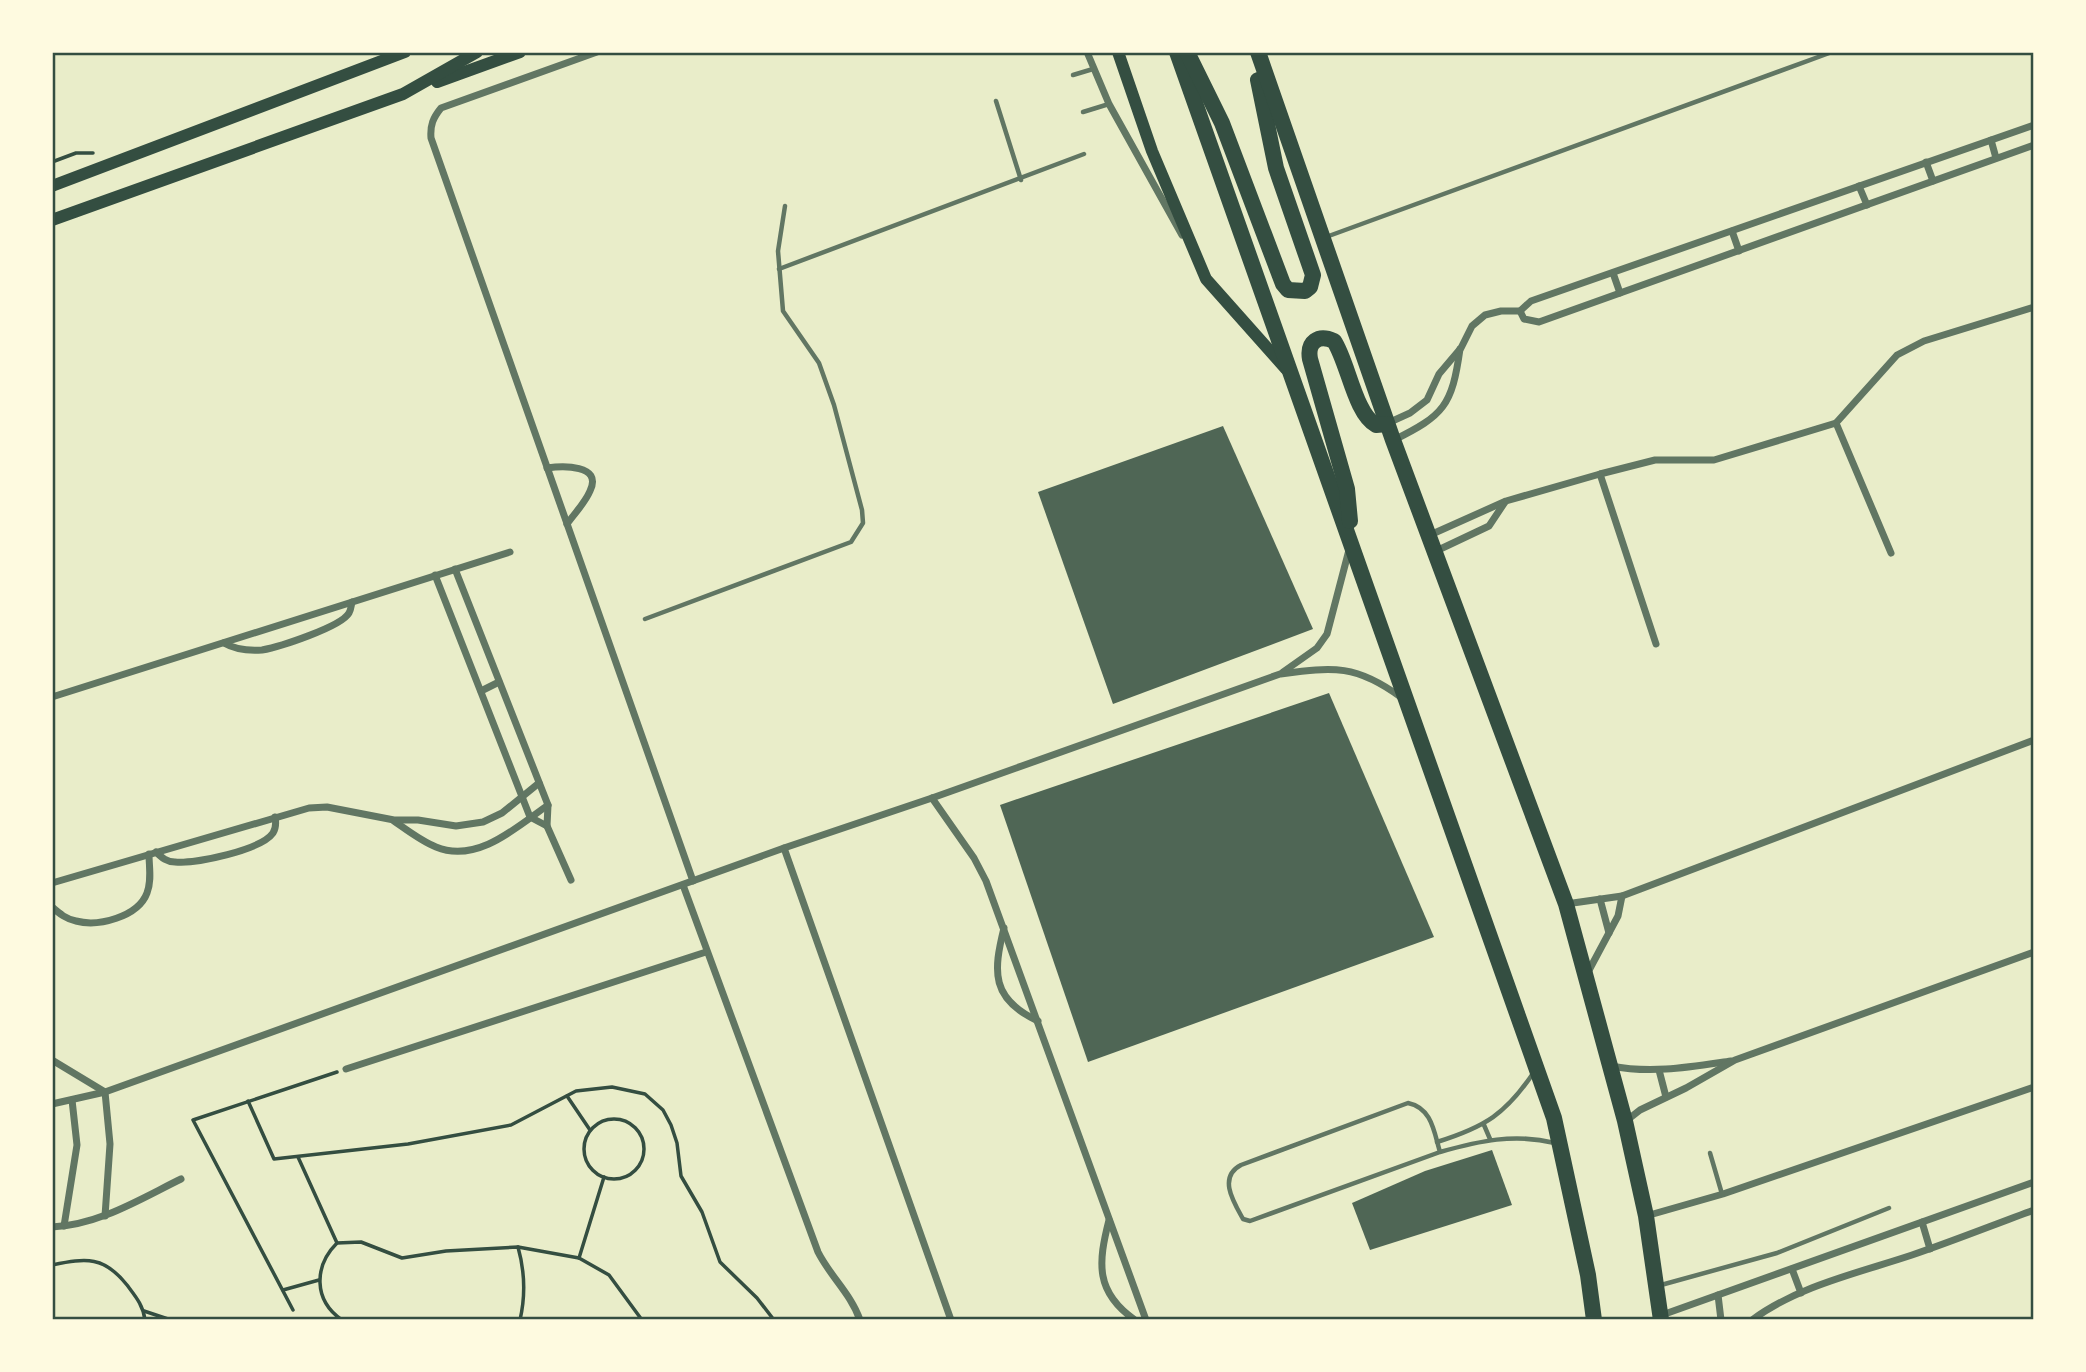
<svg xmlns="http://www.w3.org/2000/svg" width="2086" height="1372" font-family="'Sofia Sans Condensed',sans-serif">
	<rect width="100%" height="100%" fill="#e9edc9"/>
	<g fill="#4f6655">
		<path d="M1223,426L1313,629L1113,704L1038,492Z"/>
		<path d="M1329,693L1434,937L1088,1062L1000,805Z"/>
		<path d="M1492,1150L1512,1205L1370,1250L1352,1203L1425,1171Z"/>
	</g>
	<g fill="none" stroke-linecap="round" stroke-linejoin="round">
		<g stroke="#344e41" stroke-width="3.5">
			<path d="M52,162L76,153H93"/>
			<path d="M567,1096L590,1130"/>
			<path d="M248,1101L274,1159L408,1144L511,1125L576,1091L612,1087L645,1094L663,1110L671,1125L677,1143L681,1176L702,1212L720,1262L757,1298L774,1320"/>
			<circle cx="614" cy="1149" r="30"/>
			<path d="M298,1157L337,1243"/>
			<path d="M518,1247C525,1272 526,1294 520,1320"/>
			<path d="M579,1258L604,1177"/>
			<path d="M52,1265C87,1258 104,1256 127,1285C136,1297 143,1305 145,1320"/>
			<path d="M283,1290L319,1280"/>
			<path d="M293,1310L193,1120L337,1072"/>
			<path d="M144,1311L171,1320"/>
			<path d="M342,1320C313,1300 314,1266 337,1243L361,1242L402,1258L446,1251L518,1247L579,1258L609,1275L642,1320"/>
		</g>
		<g stroke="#617663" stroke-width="4.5">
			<path d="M1073,75L1093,69"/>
			<path d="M996,101L1021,180"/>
			<path d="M1083,112L1109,104"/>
			<path d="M1326,237L1832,52"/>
			<path d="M779,269L1084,154"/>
			<path d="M645,619L851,542L863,523L862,510L834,405L819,363L783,311L778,251L785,206"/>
			<path d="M1484,1125L1490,1139"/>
			<path d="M1437,1142C1485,1127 1506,1114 1534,1072"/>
			<path d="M1440,1152C1434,1132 1432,1108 1408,1103L1241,1165C1218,1177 1233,1201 1243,1219L1250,1221L1440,1152C1479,1141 1514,1133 1555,1143"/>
			<path d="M1710,1153L1722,1194"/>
			<path d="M1661,1285L1777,1253L1889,1208"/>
		</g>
		<g stroke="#617663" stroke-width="7">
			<path d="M597,52L441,108C433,118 430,125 431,138L693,881"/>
			<path d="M1087,52L1109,104L1182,235"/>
			<path d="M1991,140L1996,158"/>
			<path d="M1926,162L1933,181"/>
			<path d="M1859,186L1867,205"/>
			<path d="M1732,231L1739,251"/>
			<path d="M1613,273L1620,293"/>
			<path d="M1520,311L1524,319L1539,322L2034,145"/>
			<path d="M1388,423L1410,413L1427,400L1439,374L1461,348L1472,326L1485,315L1501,311H1520L1531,301L2034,125"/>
			<path d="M1836,423L1891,553"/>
			<path d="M1394,440C1444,415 1452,406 1460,349"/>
			<path d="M547,468C562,466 603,464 590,491C585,503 574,514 567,524"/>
			<path d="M1600,474L1656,644"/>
			<path d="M1430,535L1506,501L1600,474L1655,460H1714L1836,423L1897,355L1924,341L2034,307"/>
			<path d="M1434,552L1489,526L1505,502"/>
			<path d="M455,569L548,805L547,826L571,880"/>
			<path d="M435,575L530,817L547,826"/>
			<path d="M224,643C236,650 248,651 262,650C279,647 341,627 349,613C351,610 351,606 352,602"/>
			<path d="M1283,672L1317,648L1327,634L1349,550"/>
			<path d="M481,691L499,682"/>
			<path d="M52,697L510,552"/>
			<path d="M932,798L974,858L986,881L1146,1320"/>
			<path d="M394,821C407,830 421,841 436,847C477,864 517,827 548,805"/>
			<path d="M784,848L951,1320"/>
			<path d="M156,852C162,858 167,862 175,862C196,864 261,850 273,833C276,828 276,822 275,817"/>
			<path d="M52,883L309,808L327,807L394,820H418L456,826L483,822L502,813L539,783"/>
			<path d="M683,885L818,1252C830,1276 851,1294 860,1320"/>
			<path d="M1600,899L1609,933"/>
			<path d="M1566,904L1622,896L2034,740"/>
			<path d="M52,907C60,914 66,919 76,921C98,927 138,917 147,893C152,880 149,867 149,854"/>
			<path d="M1004,928C993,972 991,999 1038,1021"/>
			<path d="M1587,974L1618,916L1622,896"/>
			<path d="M52,1060L105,1092L110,1144L105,1216"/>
			<path d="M1611,1066C1652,1074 1690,1067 1731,1061"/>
			<path d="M346,1069L706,952"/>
			<path d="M1659,1070L1666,1097"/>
			<path d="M52,1104L105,1092L784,848L932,798L1280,674C1334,667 1356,664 1402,698"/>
			<path d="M1626,1121L1640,1110L1686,1088L1735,1060L2034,952"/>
			<path d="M1646,1216L1723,1194L2034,1087"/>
			<path d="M1109,1220C1098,1263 1095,1292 1135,1320"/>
			<path d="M1922,1222L1930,1249"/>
			<path d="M64,1226L77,1145L72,1100"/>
			<path d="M52,1227C99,1225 140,1199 181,1179"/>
			<path d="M1792,1269L1801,1293"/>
			<path d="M1718,1295L1721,1320"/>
			<path d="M1662,1315L2034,1182"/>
			<path d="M1752,1320C1798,1286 1858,1273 1912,1255C1953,1241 1993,1225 2034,1210"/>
		</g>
		<g stroke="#344e41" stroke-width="12">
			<path d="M1118,52L1152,151L1206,279L1286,369"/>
			<path d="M437,82L520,52"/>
			<path d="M52,186L405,52"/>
			<path d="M52,220L403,94L477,52"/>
		</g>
		<g stroke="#344e41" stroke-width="16">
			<path d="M1177,52L1554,1118L1588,1275L1594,1320"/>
			<path d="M1187,52L1222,123L1283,284L1288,290L1305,291L1310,287L1313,275L1276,168L1258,80"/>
			<path d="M1258,52L1393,440L1566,904L1625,1121L1646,1216L1661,1320"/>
			<path d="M1350,521L1347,489L1310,359C1307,342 1318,334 1334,341C1348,362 1355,414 1376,425L1387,424"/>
		</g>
	</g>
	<rect width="2086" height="1372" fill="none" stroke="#fefae0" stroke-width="108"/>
	<rect x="54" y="54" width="1978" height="1264" fill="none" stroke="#344e41" stroke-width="2.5"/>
</svg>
